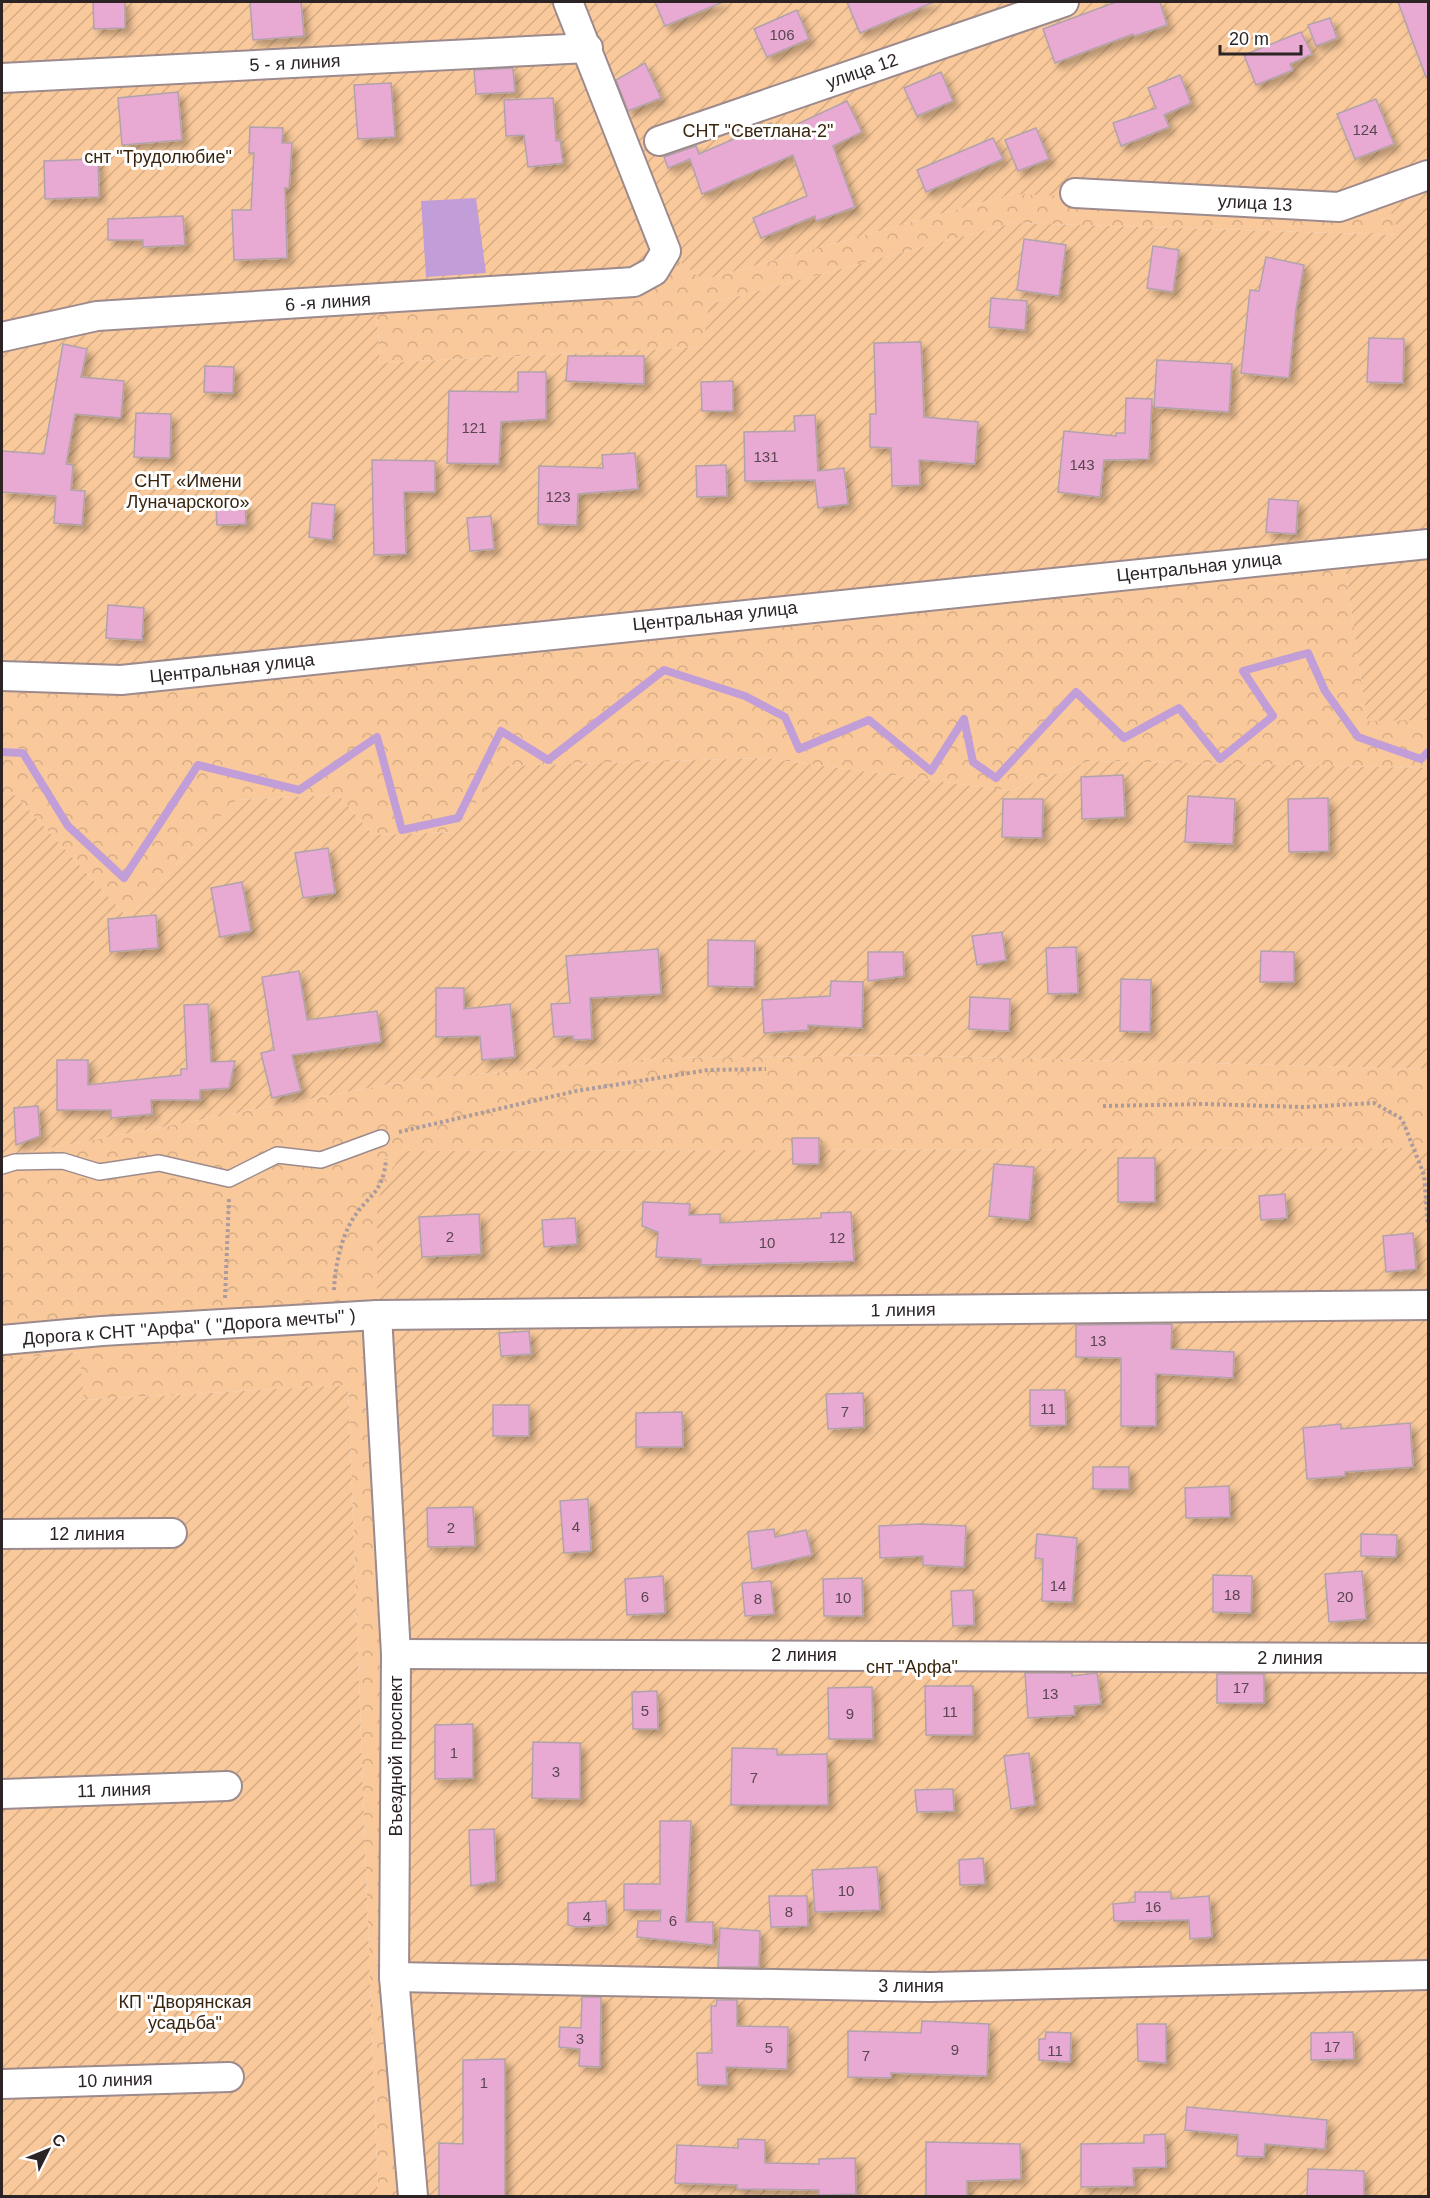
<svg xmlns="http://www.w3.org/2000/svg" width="1430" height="2198" font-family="Arial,sans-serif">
	<defs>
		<pattern id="forest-crowns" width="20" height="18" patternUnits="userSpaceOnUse" patternTransform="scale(1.5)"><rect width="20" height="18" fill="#f9c99b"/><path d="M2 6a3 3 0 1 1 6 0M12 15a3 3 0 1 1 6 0" fill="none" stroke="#d6ac85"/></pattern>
		<pattern id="garden-furrows" width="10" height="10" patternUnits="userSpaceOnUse" patternTransform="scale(1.5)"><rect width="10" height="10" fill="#f9c99b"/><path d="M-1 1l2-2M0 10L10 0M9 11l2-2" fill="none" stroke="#d6ac85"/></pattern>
		<filter id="shadow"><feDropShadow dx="5.5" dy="5.5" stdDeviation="3" flood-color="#0004"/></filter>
	</defs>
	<rect width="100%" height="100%" fill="#f5e1e3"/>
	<g fill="url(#forest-crowns)">
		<path d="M1383,192L1401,235L1013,223L709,304L704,347L380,363L376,299L666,251L703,280L1012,194Z"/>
		<path d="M1343,552L1367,720H1428V768L1090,761L1011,791L763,758L502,766L457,832L373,835L338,795L236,800L128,918L14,794L2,793V676Z"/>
		<path d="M900,1055L1428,1069V1148L402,1151L411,2196H378L348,1385L83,1400L79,1352L2,1360V1157L411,1080L661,1058Z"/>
	</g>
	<g fill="url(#garden-furrows)" fill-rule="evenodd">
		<path d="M2,2H1428V720L1367,721L1343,552L800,607L2,676ZM1383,192L1400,235L1013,223L709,304L703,347L380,363L376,299L634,282L666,251L703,280L1012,194L1339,207Z"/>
		<path d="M763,758L1011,791L1090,761L1428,768V1069L900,1055L661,1058L411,1080L2,1157V793L14,794L128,918L236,800L338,795L373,835L457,832L502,766Z"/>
		<path d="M1428,1148V2196H411L377,1288V1201L402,1151ZM505,2059L504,2104H463V2060Z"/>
		<path d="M79,1352L84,1400L348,1385L378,2196H2V1360Z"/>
	</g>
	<path fill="#c19ed7" d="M476,198L486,273L426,277L421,201Z"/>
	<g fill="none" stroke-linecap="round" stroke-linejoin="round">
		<path stroke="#c19ed7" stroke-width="8" d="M2,752L23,753L68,826L124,878L198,765L299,790L377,737L402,830L458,818L501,731L548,760L664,670L745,696L785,717L799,749L869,720L931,771L964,719L973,762L996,778L1076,692L1124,738L1179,708L1220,759L1273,716L1243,671L1308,653L1325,691L1358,737L1421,759L1428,752"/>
	</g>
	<g fill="#e8aad2" stroke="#b2a2ab" stroke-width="1.5" filter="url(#shadow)">
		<path d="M93,2H125V28L94,29Z"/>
		<path d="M250,2H301L304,36L253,40Z"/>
		<path d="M655,2H723L665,26Z"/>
		<path d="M847,2H934L860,33Z"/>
		<path d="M1116,2H1160L1167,25L1134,36L1133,34L1055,63L1043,29Z"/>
		<path d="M1398,2H1428V77H1426Z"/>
		<path d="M797,10L809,39L767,57L754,29Z"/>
		<path d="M1330,18L1337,38L1316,46L1308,25Z"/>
		<path d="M1301,32L1312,54L1290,64L1293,70L1256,85L1244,55Z"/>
		<path d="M645,63L661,98L628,111L616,80Z"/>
		<path d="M513,68L515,92L476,94L474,70Z"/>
		<path d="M941,72L953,101L917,116L904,88Z"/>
		<path d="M1180,75L1191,103L1164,115L1169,127L1121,146L1113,123L1156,108L1148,88Z"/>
		<path d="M391,83L395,137L358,139L354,85Z"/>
		<path d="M178,92L182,140L122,145L118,98Z"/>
		<path d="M553,98L556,141L560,140L563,163L528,167L524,135L506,136L504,100Z"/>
		<path d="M1376,99L1394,144L1355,159L1337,114Z"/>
		<path d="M847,101L862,132L833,146L855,207L816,221L815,216L761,238L753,218L807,196L793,155L702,194L690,159L668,168L664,157L696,146L699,154L771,123L776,134Z"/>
		<path d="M250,127L283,128L282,143H292L289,188H285L287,258L234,260L232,210H251L254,153H249Z"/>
		<path d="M1036,128L1049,159L1018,171L1005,140Z"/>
		<path d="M993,138L1003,159L926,192L917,170Z"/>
		<path d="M98,159L99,197L45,199L44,161Z"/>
		<path d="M183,216L185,245L143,247V240H108V219Z"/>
		<path d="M1024,239L1066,245L1059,296L1017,290Z"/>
		<path d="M1153,246L1179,250L1173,292L1147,288Z"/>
		<path d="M1266,257L1304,265L1296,309L1289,378L1241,373L1250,290L1259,291Z"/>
		<path d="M991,298L1027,301L1025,330L989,327Z"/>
		<path d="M1369,338L1404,339L1403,383L1367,382Z"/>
		<path d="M921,342L924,417L978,422L975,464L919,460L920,485L892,486L891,448L870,447V414H876L874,343Z"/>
		<path d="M63,344L87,349L81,377L124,381L121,418L75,414L66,464L73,465L71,490L85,491L82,525L54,523L56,496L2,492V451L44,454Z"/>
		<path d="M568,356H644V384L566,381Z"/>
		<path d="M1157,360L1232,364L1229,412L1154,407Z"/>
		<path d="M205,366L234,367L233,393L204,392Z"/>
		<path d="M518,372H546V419L501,422L499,464L447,463L449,391L518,392Z"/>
		<path d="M733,381V411H702L701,382Z"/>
		<path d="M1126,398L1152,399L1149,459L1104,460L1100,497L1058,492L1064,431L1116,436V433H1125Z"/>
		<path d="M136,413L171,414L170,458L134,457Z"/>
		<path d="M815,415L818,471L844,468L848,504L818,508L815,480L745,481L744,432L795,431L794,416Z"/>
		<path d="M635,453L638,489L578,494L577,525L538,524L539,466L603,468L602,455Z"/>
		<path d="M372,460L435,461V492H404L406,554L374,555Z"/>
		<path d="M726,465L727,496L697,497L696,466Z"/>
		<path d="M1269,499L1298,501L1296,534L1266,532Z"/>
		<path d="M245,502L246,524L217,525L216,504Z"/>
		<path d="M312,503L335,505L332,540L309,537Z"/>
		<path d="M491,516L494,549L470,551L467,518Z"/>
		<path d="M108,605L144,608L142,640L106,638Z"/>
		<path d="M1123,775L1125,817L1082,819L1081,777Z"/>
		<path d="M1188,796L1235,799L1233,844L1185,842Z"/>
		<path d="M1328,798L1329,851L1289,852L1288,799Z"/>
		<path d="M1003,799H1043L1042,838L1002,837Z"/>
		<path d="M328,848L335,893L303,898L295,853Z"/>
		<path d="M242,882L251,931L220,937L211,888Z"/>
		<path d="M156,915L158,948L110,952L108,919Z"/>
		<path d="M1002,932L1006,960L977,965L972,936Z"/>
		<path d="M708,940L755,941L754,987L708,986Z"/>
		<path d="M1076,947L1078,993L1048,994L1046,948Z"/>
		<path d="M658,949L661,994L590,998L592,1039L573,1040V1036L554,1037L551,1004L570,1003L566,956Z"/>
		<path d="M1261,951L1294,952V982H1260Z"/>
		<path d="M868,952H903L904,976L868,981Z"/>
		<path d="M299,971L307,1020L377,1011L381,1042L292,1055L301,1091L272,1098L261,1053L274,1050L262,977Z"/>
		<path d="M1121,979L1151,980L1150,1032L1120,1031Z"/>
		<path d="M831,981L863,982L862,1028L808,1025V1030L764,1033L762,1000L830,996Z"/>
		<path d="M436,988H464V1009L510,1004L515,1057L482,1060L480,1036L436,1037Z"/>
		<path d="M970,997L1010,999L1009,1031L969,1029Z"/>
		<path d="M208,1004L211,1062L235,1061L229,1088L200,1090V1100H151L152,1114L111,1118V1110H57V1060H88V1085L181,1075V1069H187L184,1005Z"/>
		<path d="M38,1106L40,1136L16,1145L14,1108Z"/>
		<path d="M792,1138H819V1164H793Z"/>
		<rect x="1118" y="1158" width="37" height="44"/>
		<path d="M994,1164L1034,1167L1029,1220L989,1216Z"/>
		<path d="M1285,1194L1287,1218L1261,1220L1259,1196Z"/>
		<path d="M643,1202L690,1204L689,1215L720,1214V1223L821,1218V1213L851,1212L854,1261L701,1265V1259L656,1257L658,1232L642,1226Z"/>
		<path d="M479,1214L481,1254L422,1257L419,1217Z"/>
		<path d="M575,1218L577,1244L544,1247L542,1220Z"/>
		<path d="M1413,1233L1416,1269L1386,1272L1383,1236Z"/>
		<path d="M1172,1324L1171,1349L1234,1352L1233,1378L1156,1374V1426H1121V1358L1076,1357V1325Z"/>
		<path d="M529,1331L531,1354L501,1356L499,1333Z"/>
		<path d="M1030,1390H1065L1066,1425L1030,1426Z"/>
		<path d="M863,1393L864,1427L828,1429L826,1394Z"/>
		<rect x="493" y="1405" width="36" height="31"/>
		<path d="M682,1412L683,1447H636V1413Z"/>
		<path d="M1410,1423L1413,1467L1345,1472V1476L1307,1479L1303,1428L1341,1424V1429Z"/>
		<rect x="1093" y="1467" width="36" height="22"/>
		<path d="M1229,1486L1230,1517L1186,1518L1185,1488Z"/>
		<path d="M588,1499L591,1551L564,1553L560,1501Z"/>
		<path d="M473,1507L475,1546L428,1547L427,1508Z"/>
		<path d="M921,1524L966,1526L964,1567L923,1565V1556L880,1558L879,1526Z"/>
		<path d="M774,1529L775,1537L806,1530L812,1555L752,1569L748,1532Z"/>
		<path d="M1037,1534L1077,1538L1072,1602L1042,1601L1043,1559L1035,1558Z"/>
		<path d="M1361,1534L1397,1535L1396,1557L1361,1556Z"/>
		<path d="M1362,1571L1366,1619L1329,1622L1325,1574Z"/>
		<path d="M1213,1575L1252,1576L1251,1613L1213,1612Z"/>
		<path d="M663,1576L665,1613L627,1615L625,1579Z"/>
		<path d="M862,1578L863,1616H824L823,1579Z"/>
		<path d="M771,1581L774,1614L745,1616L742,1583Z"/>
		<path d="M973,1590L974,1625L953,1626L951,1591Z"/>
		<path d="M1025,1673H1072V1676L1097,1673L1101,1704L1074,1706L1075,1715L1028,1718Z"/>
		<rect x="1217" y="1674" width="47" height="29"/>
		<path d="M925,1686H973V1735H926Z"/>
		<path d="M872,1687L873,1739H829L828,1688Z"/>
		<path d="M657,1691L658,1729H633L632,1692Z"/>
		<path d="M473,1724V1778L435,1779V1725Z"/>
		<path d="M533,1742L580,1743V1799L532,1798Z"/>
		<path d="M732,1748L777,1749V1755L827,1754L828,1805H731Z"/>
		<path d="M1029,1753L1035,1805L1011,1809L1004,1756Z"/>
		<path d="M953,1789L954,1811L917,1812L915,1790Z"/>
		<path d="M660,1821H691L686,1922H713V1945L637,1937L638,1921H660L661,1910H624V1884H660Z"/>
		<path d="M494,1829L496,1881L471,1886L469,1830Z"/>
		<path d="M983,1858L985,1884L960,1885L959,1860Z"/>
		<path d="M877,1867L880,1910L815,1912L812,1870Z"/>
		<path d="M1135,1892H1171V1899L1209,1896L1212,1937L1190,1939L1189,1920L1114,1921L1113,1904L1135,1902Z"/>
		<path d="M769,1896H807L808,1926L771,1927Z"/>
		<path d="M606,1901L607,1925L577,1927L568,1925V1903Z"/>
		<path d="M720,1928L760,1931L759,1967H718Z"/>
		<path d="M582,1997H601L600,2067L579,2066L580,2049L559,2047L560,2027L581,2028Z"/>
		<path d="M717,2000H737V2026L788,2027L787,2069L726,2067L727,2085H698L697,2053H712L711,2006H716Z"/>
		<path d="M922,2021L989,2024L987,2076L891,2073V2078L848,2077V2031L921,2033Z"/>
		<path d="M1137,2024H1166V2063L1138,2061Z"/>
		<path d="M1046,2032L1071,2033L1070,2062L1039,2060V2039H1045Z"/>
		<path d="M1353,2032L1354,2059L1311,2060V2033Z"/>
		<path d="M505,2059V2196H439V2143L463,2144V2060Z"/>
		<path d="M1187,2107L1327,2120L1325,2149L1265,2144L1264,2157L1237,2156L1238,2135L1185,2130Z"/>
		<path d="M1165,2134L1166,2167L1133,2168L1134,2186L1081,2187V2144L1144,2143V2135Z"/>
		<path d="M738,2139L765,2140V2163L819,2164V2159L855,2158L856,2194L819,2195V2190L737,2189V2185L675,2183L677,2145L738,2148Z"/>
		<path d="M926,2142L1020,2144L1021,2179L967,2181V2196H926Z"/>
		<path d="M1308,2169L1364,2171V2196H1307Z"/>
	</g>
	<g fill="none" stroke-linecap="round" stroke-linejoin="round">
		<g stroke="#9d8a8c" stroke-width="18">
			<path id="lane" d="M2,1166L15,1162L63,1161L99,1172L159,1163L229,1179L277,1155L321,1160L381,1138"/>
		</g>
		<g stroke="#9d8a8c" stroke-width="32">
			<g id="street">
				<path d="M2,78L588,48"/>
				<path d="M659,141L1064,2"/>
				<path d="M1075,193L1339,207L1428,175"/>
				<path d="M2,337L97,316L634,282L654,271L666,251L568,2"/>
				<path d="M2,676L121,680L1428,544"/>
				<path d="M377,1315L396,1654L394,1977L413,2196"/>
				<path d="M2,1340L102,1331L377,1315L1428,1305"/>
				<path d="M2,1534L172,1533"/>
				<path d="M396,1654L1428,1658"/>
				<path d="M2,1794L227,1786"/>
				<path d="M394,1977L930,1987L1428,1975"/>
				<path d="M2,2084L229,2077"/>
			</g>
		</g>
		<g stroke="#ab9b9d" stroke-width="4" stroke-dasharray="3 3" stroke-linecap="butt">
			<path d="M1103,1106L1204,1104L1304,1107L1374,1103L1402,1119L1424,1175L1428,1225"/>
			<path d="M399,1132L576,1091L708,1070L766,1069"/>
			<path d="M334,1290C335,1268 340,1242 351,1222C367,1194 383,1196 386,1159"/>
			<path d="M225,1298L229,1198"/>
		</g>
		<use href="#lane" stroke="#fff" stroke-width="15"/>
		<use href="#street" stroke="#fff" stroke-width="28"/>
	</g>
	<g text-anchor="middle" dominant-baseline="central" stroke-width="6" stroke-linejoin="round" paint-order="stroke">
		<g font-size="15" fill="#5a4550">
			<text x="782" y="34">106</text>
			<text x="1365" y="129">124</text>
			<text x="474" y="427">121</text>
			<text x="766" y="456">131</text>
			<text x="1082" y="464">143</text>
			<text x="558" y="496">123</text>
			<text x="450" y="1236">2</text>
			<text x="837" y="1237">12</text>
			<text x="767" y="1242">10</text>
			<text x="1098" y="1340">13</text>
			<text x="1048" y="1408">11</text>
			<text x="845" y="1411">7</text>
			<text x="576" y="1526">4</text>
			<text x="451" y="1527">2</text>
			<text x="1058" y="1585">14</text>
			<text x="1232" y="1594">18</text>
			<text x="645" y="1596">6</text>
			<text x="1345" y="1596">20</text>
			<text x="843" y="1597">10</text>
			<text x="758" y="1598">8</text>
			<text x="1241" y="1687">17</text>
			<text x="1050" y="1693">13</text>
			<text x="645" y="1710">5</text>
			<text x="950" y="1711">11</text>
			<text x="850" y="1713">9</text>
			<text x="454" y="1752">1</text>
			<text x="556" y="1771">3</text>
			<text x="754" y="1777">7</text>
			<text x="846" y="1890">10</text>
			<text x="1153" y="1906">16</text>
			<text x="789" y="1911">8</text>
			<text x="587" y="1916">4</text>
			<text x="673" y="1920">6</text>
			<text x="580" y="2038">3</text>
			<text x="1332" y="2046">17</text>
			<text x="769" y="2047">5</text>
			<text x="955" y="2049">9</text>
			<text x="1055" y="2050">11</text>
			<text x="866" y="2055">7</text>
			<text x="484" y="2082">1</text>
		</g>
		<g font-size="18" fill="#2b2324" stroke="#fff">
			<text transform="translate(295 63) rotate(-3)">5 - я линия</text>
			<text transform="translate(862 71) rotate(-19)">улица 12</text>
			<text transform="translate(1255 203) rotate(3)">улица 13</text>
			<text transform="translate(328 302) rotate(-4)">6 -я линия</text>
			<text transform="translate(1199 567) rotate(-6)">Центральная улица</text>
			<text transform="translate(715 616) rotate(-6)">Центральная улица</text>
			<text transform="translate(232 668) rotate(-6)">Центральная улица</text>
			<text transform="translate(903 1310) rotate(-1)">1 линия</text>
			<text transform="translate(189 1327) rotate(-4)">Дорога к СНТ "Арфа" ( "Дорога мечты" )</text>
			<text x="87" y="1534">12 линия</text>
			<text x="804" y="1655">2 линия</text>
			<text x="1290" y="1658">2 линия</text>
			<text transform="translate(396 1756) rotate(-90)">Въездной проспект</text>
			<text transform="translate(114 1790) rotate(-2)">11 линия</text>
			<text x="911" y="1986">3 линия</text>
			<text transform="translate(115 2080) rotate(-2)">10 линия</text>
		</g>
		<g font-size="18" fill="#3a250e" stroke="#fff">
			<text x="758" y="131">СНТ "Светлана-2"</text>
			<text x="158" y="157">снт "Трудолюбие"</text>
			<text x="188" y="481">СНТ «Имени<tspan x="188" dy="21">Луначарского»</tspan></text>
			<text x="912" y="1667">снт "Арфа"</text>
			<text x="185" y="2002">КП "Дворянская<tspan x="185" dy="21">усадьба"</tspan></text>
		</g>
	</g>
	<rect width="1430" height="2198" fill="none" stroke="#2b2324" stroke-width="6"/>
	<g transform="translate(48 2150) rotate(47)" stroke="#ffffff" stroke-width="4.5" paint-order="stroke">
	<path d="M0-4.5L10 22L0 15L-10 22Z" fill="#2b2324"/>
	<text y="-9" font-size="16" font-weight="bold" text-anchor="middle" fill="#2b2324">С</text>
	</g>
	<path d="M1220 45v9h81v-9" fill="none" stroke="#2b2324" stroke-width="3"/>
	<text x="1229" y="45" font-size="18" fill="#2b2324" stroke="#ffffff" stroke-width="4.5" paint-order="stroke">20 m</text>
</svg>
